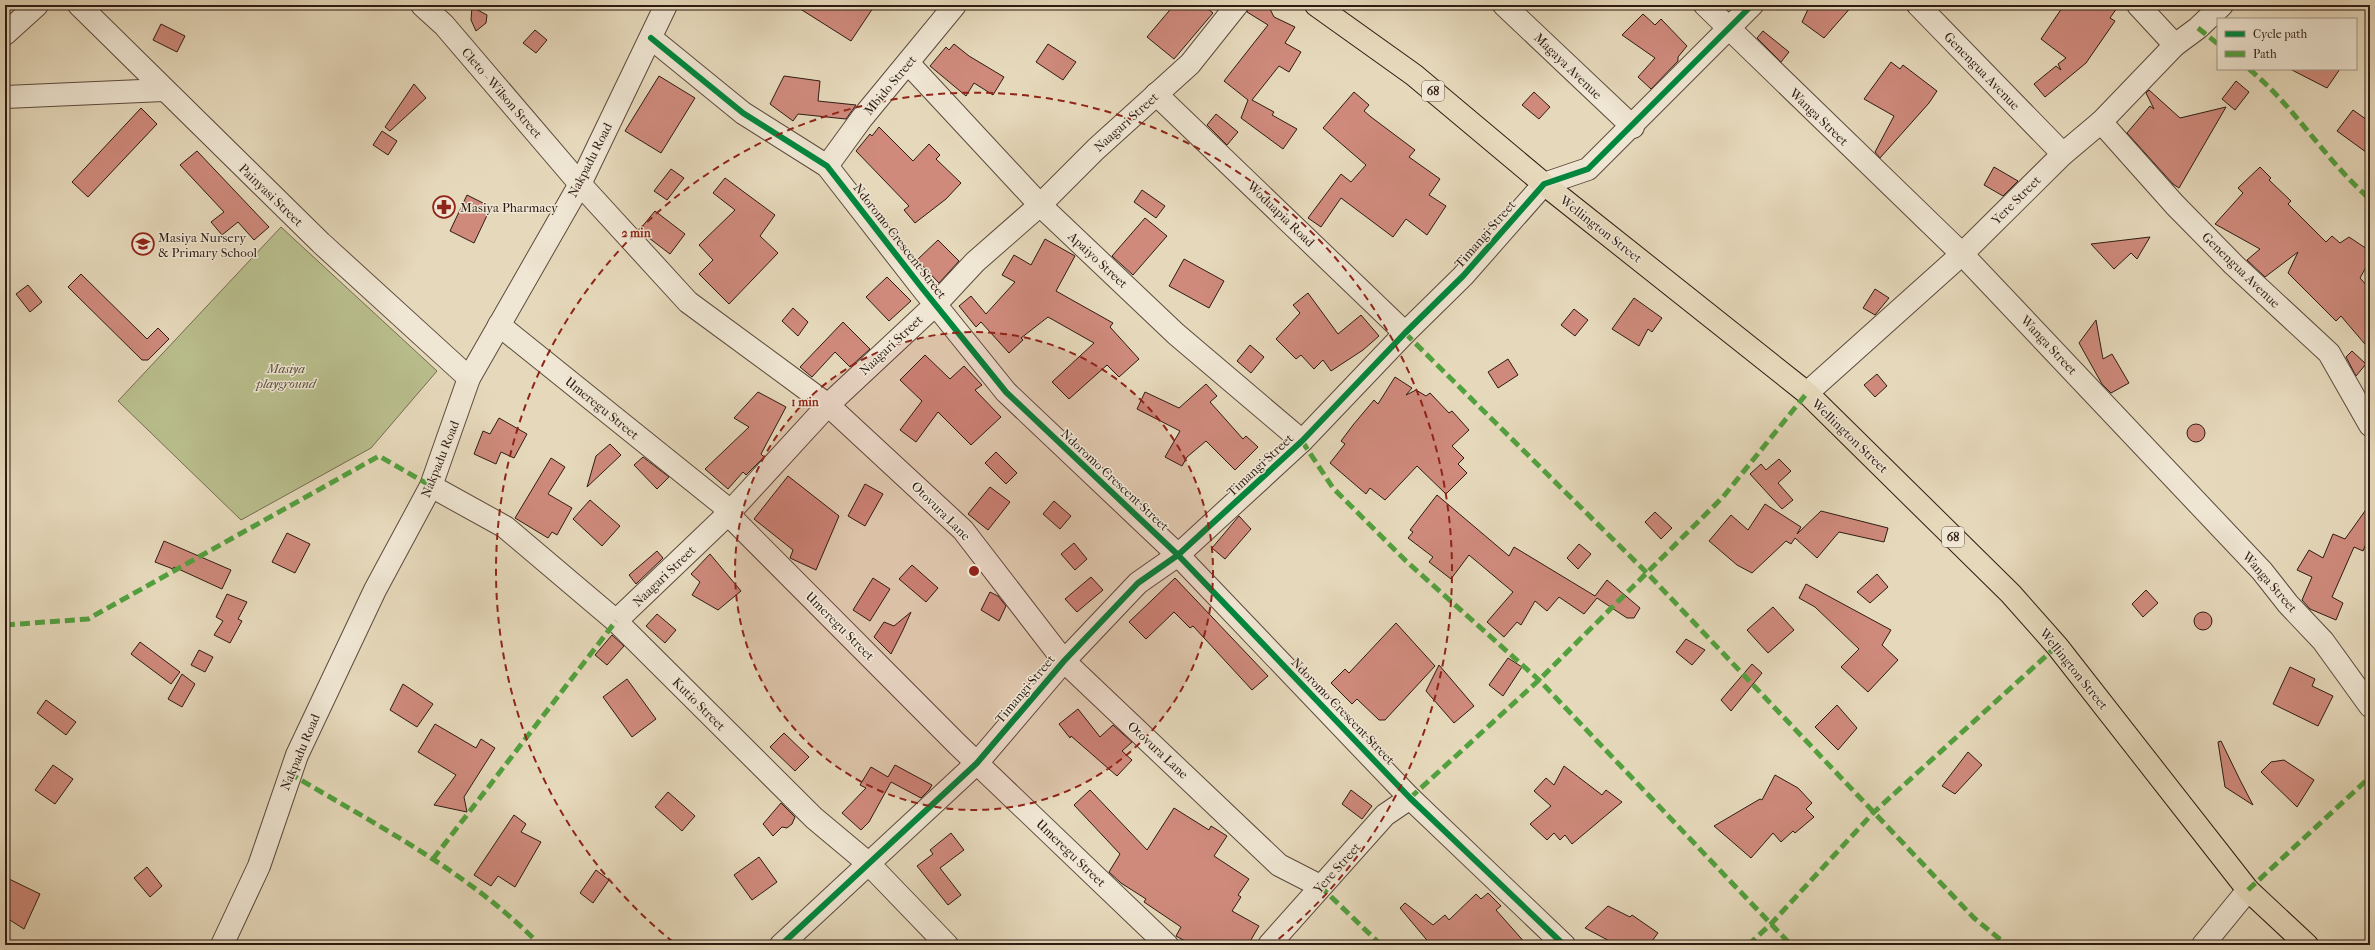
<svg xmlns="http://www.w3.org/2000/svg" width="2375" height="950" font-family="'IM FELL French Canon',serif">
	<rect width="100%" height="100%" fill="#e6d9bb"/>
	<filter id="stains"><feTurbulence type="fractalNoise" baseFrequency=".005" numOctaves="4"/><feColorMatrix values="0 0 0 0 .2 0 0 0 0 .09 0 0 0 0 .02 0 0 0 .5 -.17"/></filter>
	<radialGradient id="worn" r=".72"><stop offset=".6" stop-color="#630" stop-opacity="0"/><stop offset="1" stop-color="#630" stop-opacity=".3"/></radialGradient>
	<path fill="#b9be8d" stroke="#746c50" d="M281,227L437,371L371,448L241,520L118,401Z"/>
	<g fill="#cf8a7c" stroke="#2e1b13">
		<path d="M794,5H875L851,41Z"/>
		<path d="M1174,5H1203L1213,13L1174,59L1147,37Z"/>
		<path d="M1249,5H1268L1274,17L1295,27L1285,43L1301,52L1289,72L1279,66L1252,100L1274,112L1272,115L1297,129L1283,149L1241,118L1248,100L1224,81L1268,25L1247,12Z"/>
		<path d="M1810,5H1853L1824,38L1802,22Z"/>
		<path d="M2064,5H2119L2110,18L2115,21L2086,63L2045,97L2034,84L2056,66L2061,70L2058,64L2066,58L2041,39Z"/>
		<path d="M472,7L487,15L486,23L476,31L471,20Z"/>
		<path d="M1643,14L1655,25L1661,19L1687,46L1678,57V61L1651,89L1638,77L1655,58L1622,35Z"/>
		<path d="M161,24L185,36L177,52L153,40Z"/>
		<path d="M535,30L547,40L536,53L523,43Z"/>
		<path d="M1763,31L1789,52L1781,62L1757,38Z"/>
		<path d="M954,44L969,56L1004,77L993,95L974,83L966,96L930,66L946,47L949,50Z"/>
		<path d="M1048,44L1076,62L1063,80L1036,62Z"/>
		<path d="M1891,62L1900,69L1903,65L1937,91L1929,103L1880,158L1875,152L1894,116L1864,99Z"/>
		<path d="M2290,69H2340L2327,88Z"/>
		<path d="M659,76L695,98L661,153L625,131Z"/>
		<path d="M784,76L820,81L818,101L856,105L846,119L798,114L793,121L770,104Z"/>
		<path d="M2236,81L2249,92L2235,110L2222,99Z"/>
		<path d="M414,84L426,98L390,131L385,127Z"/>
		<path d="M2149,90L2180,118L2226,107L2179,188L2173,184L2127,133L2150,106L2154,109L2146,93Z"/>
		<path d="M1354,92L1369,105L1364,111L1371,117L1415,150L1409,157L1440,179L1429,195L1446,206L1427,235L1406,219L1393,237L1341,198L1321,227L1308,218L1341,174L1351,182L1366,165L1323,128Z"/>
		<path d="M1534,92L1550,107L1539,119L1522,105Z"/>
		<path d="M141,108L157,124L88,197L72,182Z"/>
		<path d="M2353,110L2370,122V155L2337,131Z"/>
		<path d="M1216,114L1238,132L1227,145L1207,125Z"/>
		<path d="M879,127L913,161L929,144L940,155L936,159L961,183L946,199L915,223L904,210L909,206L856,151L870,134L872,136Z"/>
		<path d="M382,131L397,141L388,155L373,145Z"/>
		<path d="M197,151L269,227L254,240L238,222L222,235L211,222L224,212L180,165Z"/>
		<path d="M1994,167L2018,181L2003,196L1984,185Z"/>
		<path d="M2260,167L2271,178L2269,180L2291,201L2288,204L2326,242L2332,236L2340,243L2349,237L2370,251V260L2360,278L2370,289V350L2341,316L2336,321L2288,273L2298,252L2265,277L2247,260L2260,249L2215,224L2243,193L2238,188Z"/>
		<path d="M671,169L684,178L667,200L654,191Z"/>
		<path d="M725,178L775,215L760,236L778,253L729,304L699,274L713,260L699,245L735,210L713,193Z"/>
		<path d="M1142,190L1165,206L1156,218L1134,202Z"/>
		<path d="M467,195L491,207L474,243L450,231Z"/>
		<path d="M655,211L685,234L670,254L649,238L651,236L641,228Z"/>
		<path d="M1145,218L1167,236L1133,275L1112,256Z"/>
		<path d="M2150,237L2137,259L2131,253L2114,269L2091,244Z"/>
		<path d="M1045,239L1075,256L1056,291L1113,323L1110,327L1139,359L1119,377L1107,365L1069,399L1052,382L1094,343L1048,317L1021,338L1023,340L1009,353L981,322L976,327L959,306L971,296L986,314L1015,282L1002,275L1014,255L1031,265Z"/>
		<path d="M938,240L959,261L939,283L917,260Z"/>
		<path d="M1184,259L1224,281L1209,308L1169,286Z"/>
		<path d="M81,274L147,339L158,328L169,339L148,360H142L68,287Z"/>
		<path d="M887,277L911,301L889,321L866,297Z"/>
		<path d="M28,285L42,302L30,312L16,294Z"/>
		<path d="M1875,289L1889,298L1875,315L1863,308Z"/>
		<path d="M1308,293L1338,334L1361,315L1379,336L1363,350L1331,371L1323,360L1314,369L1301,355L1296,359L1276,339L1300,313L1293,305Z"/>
		<path d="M1634,298L1662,318L1652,332L1648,329L1639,346L1612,329Z"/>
		<path d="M793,308L808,322L798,336L782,321Z"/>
		<path d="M1574,309L1588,320L1575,336L1561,325Z"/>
		<path d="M2096,320L2103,359L2112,354L2129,383L2111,393L2102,384L2079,343Z"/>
		<path d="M843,322L870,349L850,367L835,352L812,377L800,367Z"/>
		<path d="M1250,345L1264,357L1251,373L1237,361Z"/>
		<path d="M2352,351L2366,364L2356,376L2346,357Z"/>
		<path d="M925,355L950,379L964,366L982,385L975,390L1001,417L971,445L938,412L916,442L900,430L922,401L900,380Z"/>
		<path d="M1508,359L1518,375L1498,388L1488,372Z"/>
		<path d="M1877,374L1887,386L1875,397L1864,385Z"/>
		<path d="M1395,377L1412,388L1406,395L1416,390L1426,396L1430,393L1449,413L1452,411L1469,430L1452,446L1464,458L1458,464L1467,473L1446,494L1417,466L1385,500L1370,488L1366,494L1330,463L1345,444L1341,441L1353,425L1374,400L1378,404Z"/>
		<path d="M1206,384L1217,396L1210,402L1243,439L1246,436L1258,447L1235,470L1206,441L1187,457L1182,466L1165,457L1180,431L1137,409L1145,392L1179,408Z"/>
		<path d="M758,392L786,407L761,454L764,457L746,475L743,472L728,489L705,469L749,427L734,418Z"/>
		<path d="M499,418L527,434L514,458L501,452L496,464L474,454L483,431L490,434Z"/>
		<circle cx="2196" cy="433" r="9"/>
		<path d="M610,444L621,455L587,487L596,456Z"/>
		<path d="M996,452L1017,473L1006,484L985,463Z"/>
		<path d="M643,457L669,477L657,489L634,465Z"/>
		<path d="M551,458L565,467L548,494L572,508L557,535L552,532L548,538L515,518Z"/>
		<path d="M1779,459L1791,471L1778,483L1793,500L1782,509L1750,474L1761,464L1766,470Z"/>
		<path d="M788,476L839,516L816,570L790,558L793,550L754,519Z"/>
		<path d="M865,484L883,494L865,526L848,516Z"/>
		<path d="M990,487L1010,502L988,530L968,514Z"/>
		<path d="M1437,495L1509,556L1514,547L1595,596L1607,580L1640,608L1634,618H1627L1597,598L1584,614L1559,597L1547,611L1535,601L1521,625L1517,622L1504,637L1487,622L1513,592L1469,555L1451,579L1429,562L1433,557L1408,538L1413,532L1410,530Z"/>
		<path d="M590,500L620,526L602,546L573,519Z"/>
		<path d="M1054,501L1071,516L1060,529L1043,514Z"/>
		<path d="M1765,504L1801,527L1797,534L1821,511L1888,528L1884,542L1839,532L1817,558L1795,538L1791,544L1786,541L1752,573L1737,565L1709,541L1731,515L1748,530Z"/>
		<path d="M2370,504V534L2363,551L2354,547L2332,597L2343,603L2336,620L2310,609L2302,600L2312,577L2297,570L2309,550L2323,558L2333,534L2345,539Z"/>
		<path d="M1655,512L1672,528L1661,539L1645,522Z"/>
		<path d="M1239,516L1251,529L1225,559L1212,548Z"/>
		<path d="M287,533L310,544L295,573L272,562Z"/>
		<path d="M164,541L231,570L222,589L174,567L173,569L155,562Z"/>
		<path d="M1074,543L1087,559L1075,570L1061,554Z"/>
		<path d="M1579,544L1591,554L1578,569L1567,558Z"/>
		<path d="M657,551L663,558L636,584L629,575Z"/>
		<path d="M710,554L741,591L718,610L692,595L700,582L691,574Z"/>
		<path d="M912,565L938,588L926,602L899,579Z"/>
		<path d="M1877,574L1888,587L1870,603L1857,592Z"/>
		<path d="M1091,577L1103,590L1077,612L1065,599Z"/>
		<path d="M873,578L890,589L870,621L853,610Z"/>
		<path d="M1175,578L1268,676L1252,690L1193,626L1190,628L1174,612L1146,639L1129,622Z"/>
		<path d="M1806,584L1891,630L1882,645L1898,660L1868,692L1841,667L1859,649L1815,607L1799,598Z"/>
		<path d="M2146,590L2158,603L2143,617L2132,604Z"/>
		<path d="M990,592L998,596L1006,606L999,621L981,610Z"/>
		<path d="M227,594L247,602L238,619L242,621L230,643L214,635L223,621L216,617Z"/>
		<path d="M1773,607L1794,630L1768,653L1747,630Z"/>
		<circle cx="2203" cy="621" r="9"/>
		<path d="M911,612L903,630L891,654L874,637L884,622L894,626Z"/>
		<path d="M657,614L676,630L665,643L646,626Z"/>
		<path d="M1396,623L1435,666L1385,720H1379L1357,699L1352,704L1331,683L1345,669L1349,673Z"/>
		<path d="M612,635L624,646L607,665L595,655Z"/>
		<path d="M1686,639L1705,650L1692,665L1676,652Z"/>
		<path d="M140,642L180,672L171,684L131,654Z"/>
		<path d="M199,650L213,657L205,672L191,665Z"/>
		<path d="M1508,658L1522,667L1503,696L1489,685Z"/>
		<path d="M1752,664L1762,673L1731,711L1721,700Z"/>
		<path d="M1439,665L1474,706L1454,723L1426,691Z"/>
		<path d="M2290,667L2315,679L2312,686L2333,696L2318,726L2273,704Z"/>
		<path d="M182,674L195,684L182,707L168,699Z"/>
		<path d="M627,679L656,719L632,737L603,697Z"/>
		<path d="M403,684L433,704L417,727L390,710Z"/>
		<path d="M46,700L76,722L66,735L37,713Z"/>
		<path d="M1837,705L1857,728L1838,750L1815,727Z"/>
		<path d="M1078,709L1100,737L1113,725L1132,742L1122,751L1132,760L1117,776L1071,736L1070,738L1059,724Z"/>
		<path d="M435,724L476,748L481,739L495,748L464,797L467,812L434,805L456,775L418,752Z"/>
		<path d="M784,733L809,757L795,771L770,747Z"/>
		<path d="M2221,741L2240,780L2253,805L2225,787L2218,742Z"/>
		<path d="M1968,752L1982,765L1955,794L1942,786Z"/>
		<path d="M2284,760L2314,780L2297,807L2261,772L2271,762Z"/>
		<path d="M53,765L73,779L55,804L35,790Z"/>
		<path d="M895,765L932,785L929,790L921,798L891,782L869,822L861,830L842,813L866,788L860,785L871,767L888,777Z"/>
		<path d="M1564,766L1602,795L1606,790L1622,802L1572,844L1565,835L1560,840L1554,833L1547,840L1530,824L1551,806L1534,791L1546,778L1554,785Z"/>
		<path d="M1775,775L1798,788L1812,803L1806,809L1814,817L1795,833L1793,831L1781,842L1773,833L1751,858L1714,826L1760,799L1762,800Z"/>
		<path d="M1090,790L1147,850L1174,808L1209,830L1211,826L1227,836L1214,856L1249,879L1238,895L1241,897L1232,911L1259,926L1248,945H1192L1176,936L1181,927L1144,902L1146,899L1121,883L1109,872L1120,854L1074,805Z"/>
		<path d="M1351,790L1372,806L1362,819L1342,804Z"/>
		<path d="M668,792L695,816L682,831L655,807Z"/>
		<path d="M781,803L795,817L792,824L787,828L782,827L773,836L763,824Z"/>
		<path d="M514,815L526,824L521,832L541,842L515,887L498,876L491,886L474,875Z"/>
		<path d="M951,833L964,850L940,868L961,895L948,905L917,866L933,854L930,850Z"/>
		<path d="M759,857L777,882L752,900L734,875Z"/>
		<path d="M147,867L162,886L150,897L134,878Z"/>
		<path d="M596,870L609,880L593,903L580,893Z"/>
		<path d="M5,877L40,894L24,929L5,917Z"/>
		<path d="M1488,893L1501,906L1496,910L1527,945H1431L1400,908L1405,903L1433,925L1445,915L1449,920L1476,894L1481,899Z"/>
		<path d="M1608,906L1630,917L1632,915L1658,933L1649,945H1617L1585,928Z"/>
	</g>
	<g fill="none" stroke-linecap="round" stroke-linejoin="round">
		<g stroke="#5c4a3d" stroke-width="24">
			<g id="minor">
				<path d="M79,5L321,243L469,378"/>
				<path d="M422,5L444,25L580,184L688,302L828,405L963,530L1064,661L1279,865L1320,886"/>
				<path d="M1504,5L1633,127"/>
				<path d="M1705,5L1962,254L2262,571L2288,604L2323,641L2370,706"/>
				<path d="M1918,5L2063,154"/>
				<path d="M2138,5L2175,45"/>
				<path d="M5,34L37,5"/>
				<path d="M651,38L743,113L827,166L922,288L1006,392L1178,555L1410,798L1564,945"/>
				<path d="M909,64L1040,205L1176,334L1302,441"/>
				<path d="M1156,94L1405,333"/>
				<path d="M5,97L164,90"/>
				<path d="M2101,122L2175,205L2234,265L2329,353L2370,425"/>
				<path d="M827,166L862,118L955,5"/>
				<path d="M499,325L722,504L728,514L958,745L1167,945"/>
				<path d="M1807,393L1962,254L2063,154L2101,122L2175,45L2198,28L2222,5"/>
				<path d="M431,486L505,527L616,621L814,818L869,864L947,945"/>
				<path d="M616,621L728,514L828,405L935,305L975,262L1040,205L1096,149L1190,64L1237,5"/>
				<path d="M222,945L259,866L297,755L375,590L431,486L469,378L580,184L666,5"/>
				<path d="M781,945L977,763L1064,661L1138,583L1178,555L1302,441L1405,333L1463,276L1544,184L1588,169L1752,5"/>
				<path d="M1269,945L1385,815L1410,798"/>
				<path d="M2203,945L2248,890"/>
			</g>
		</g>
		<g stroke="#2e1b13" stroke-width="24">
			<path id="major" d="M1316,5L1414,75L1544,184L1807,393L2011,594L2057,646L2248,890L2307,945"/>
		</g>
		<use href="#minor" stroke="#efe6d3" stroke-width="22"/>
		<use href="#major" stroke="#e6d9bb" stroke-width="22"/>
		<g stroke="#52a13f" stroke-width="5" stroke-dasharray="10 5" stroke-linecap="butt">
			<path d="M2198,28L2218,44"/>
			<path d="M2249,69C2295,107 2325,160 2370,199"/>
			<path d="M1405,333L1647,573L1974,918L2007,945"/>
			<path d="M1302,441L1333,488L1406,561L1539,680L1791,945"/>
			<path d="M5,625L88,619L379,456L431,486"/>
			<path d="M289,773C376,825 469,872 540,945"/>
			<path d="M1410,798L1539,680L1723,497L1807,393"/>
			<path d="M433,859L616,621"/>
			<path d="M1320,886L1381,945"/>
			<path d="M2248,890L2370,777"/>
			<path d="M1748,945L1770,925L1873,813L2057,646"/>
		</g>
		<g stroke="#efe6d3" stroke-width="8">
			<g id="cycleway">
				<path d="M651,38L743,113L827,166L922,288L1006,392L1178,555L1410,798L1564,945"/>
				<path d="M781,945L977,763L1064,661L1138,583L1178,555L1302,441L1405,333L1463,276L1544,184L1588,169L1752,5"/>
			</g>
		</g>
		<use href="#cycleway" stroke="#00873e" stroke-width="6"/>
	</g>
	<circle cx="974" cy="571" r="239" fill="#8f2418" fill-opacity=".12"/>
	<g fill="none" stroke="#8f2418" stroke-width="2" stroke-dasharray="7 5">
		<circle cx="974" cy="571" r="239"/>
		<path d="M673 942A478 478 0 1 1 1275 942"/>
	</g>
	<defs>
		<g id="pharmacy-ring" transform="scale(1.15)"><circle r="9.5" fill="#efe6d3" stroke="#8f2418" stroke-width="1.5"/><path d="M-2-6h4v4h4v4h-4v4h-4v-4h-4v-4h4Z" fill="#8f2418"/></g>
		<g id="school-ring" transform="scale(1.15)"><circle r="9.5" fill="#efe6d3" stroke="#8f2418" stroke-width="1.5"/><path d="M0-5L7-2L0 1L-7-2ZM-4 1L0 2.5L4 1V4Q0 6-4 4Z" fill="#8f2418"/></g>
	</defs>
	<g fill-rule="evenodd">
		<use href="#pharmacy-ring" x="444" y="207"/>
		<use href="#school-ring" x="143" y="244"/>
	</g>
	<g text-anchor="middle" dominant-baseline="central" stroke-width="3" stroke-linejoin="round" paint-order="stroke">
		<g fill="#efe6d3" stroke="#68584d" stroke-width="1">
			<rect x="1422" y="81" width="22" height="20" rx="3"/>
			<rect x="1942" y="527" width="22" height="20" rx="3"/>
		</g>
		<g font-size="12" font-weight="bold" fill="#2e1b13">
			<text x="1433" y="91">68</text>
			<text x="1953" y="537">68</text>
		</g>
		<g font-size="13" fill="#2e1b13" stroke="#efe6d3">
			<text transform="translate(1568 66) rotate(44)">Magaya Avenue</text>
			<text transform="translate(1982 71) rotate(46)">Genengua Avenue</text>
			<text transform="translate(890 85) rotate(-50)">Mbido Street</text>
			<text transform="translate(502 93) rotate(49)">Cleto - Wilson Street</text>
			<text transform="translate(1819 117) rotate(44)">Wanga Street</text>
			<text transform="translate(1126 122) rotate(-42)">Naagari Street</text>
			<text transform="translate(590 160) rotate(-63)">Nakpadu Road</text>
			<text transform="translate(271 195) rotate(44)">Painyasi Street</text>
			<text transform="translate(2016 200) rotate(-45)">Yere Street</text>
			<text transform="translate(1281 214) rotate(44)">Woduapia Road</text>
			<text transform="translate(1601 229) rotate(38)">Wellington Street</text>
			<text transform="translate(1485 234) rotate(-49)">Timangi Street</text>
			<text transform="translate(900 241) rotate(52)">Ndoromo Crescent Street</text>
			<text transform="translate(1098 260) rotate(43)">Apaiyo Street</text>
			<text transform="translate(2241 270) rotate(44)">Genengua Avenue</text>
			<text transform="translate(891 345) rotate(-43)">Naagari Street</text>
			<text transform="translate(2049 345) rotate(47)">Wanga Street</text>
			<text transform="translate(602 408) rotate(39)">Umeregu Street</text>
			<text transform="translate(1850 436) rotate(44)">Wellington Street</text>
			<text transform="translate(440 459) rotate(-68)">Nakpadu Road</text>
			<text transform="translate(1260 465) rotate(-43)">Timangi Street</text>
			<text transform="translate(1115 480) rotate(43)">Ndoromo Crescent Street</text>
			<text transform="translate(941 511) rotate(45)">Otovura Lane</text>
			<text transform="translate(664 576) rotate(-44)">Naagari Street</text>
			<text transform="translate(2270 582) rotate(49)">Wanga Street</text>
			<text transform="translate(840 626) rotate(45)">Umeregu Street</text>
			<text transform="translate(2074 669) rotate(51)">Wellington Street</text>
			<text transform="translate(1025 689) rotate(-50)">Timangi Street</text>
			<text transform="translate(699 704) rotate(45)">Kutio Street</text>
			<text transform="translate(1343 711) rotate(46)">Ndoromo Crescent Street</text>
			<text transform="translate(1158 750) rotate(43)">Otovura Lane</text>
			<text transform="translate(300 752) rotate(-67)">Nakpadu Road</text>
			<text transform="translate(1071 853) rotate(44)">Umeregu Street</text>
			<text transform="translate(1337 868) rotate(-48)">Yere Street</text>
		</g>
		<g font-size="13" fill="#2e1b13" stroke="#efe6d3" text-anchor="start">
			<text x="460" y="207">Masiya Pharmacy</text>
			<text x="158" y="237">Masiya Nursery<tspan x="158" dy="15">&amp; Primary School</tspan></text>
		</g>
		<g font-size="13" font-style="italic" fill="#584c38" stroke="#efe6d3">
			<text x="286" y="368">Masiya<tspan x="286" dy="15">playground</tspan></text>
		</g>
	</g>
	<circle cx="974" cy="571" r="6" fill="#8f2418" stroke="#efe6d3" stroke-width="2"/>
	<g font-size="12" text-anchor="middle" font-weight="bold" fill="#8f2418" stroke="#efe6d3" stroke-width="3" stroke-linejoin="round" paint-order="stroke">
		<text x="636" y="237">2 min</text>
		<text x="805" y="406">1 min</text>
	</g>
	<rect width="2375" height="950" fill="none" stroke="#e6d9bb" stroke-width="20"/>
	<rect x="6" y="6" width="2363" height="938" fill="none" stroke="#2e1b13" stroke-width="2"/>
	<rect x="10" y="10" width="2355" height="930" fill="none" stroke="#2e1b13"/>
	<rect x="2217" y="18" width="140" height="52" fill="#efe6d3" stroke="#a29586"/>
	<rect x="2225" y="31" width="20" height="6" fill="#00873e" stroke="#a29586"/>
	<text x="2253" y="38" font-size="12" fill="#2e1b13">Cycle path</text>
	<rect x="2225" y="51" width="20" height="6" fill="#52a13f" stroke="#a29586"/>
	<text x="2253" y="58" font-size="12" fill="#2e1b13">Path</text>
	<rect width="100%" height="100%" filter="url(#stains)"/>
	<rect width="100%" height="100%" fill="url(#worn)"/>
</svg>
